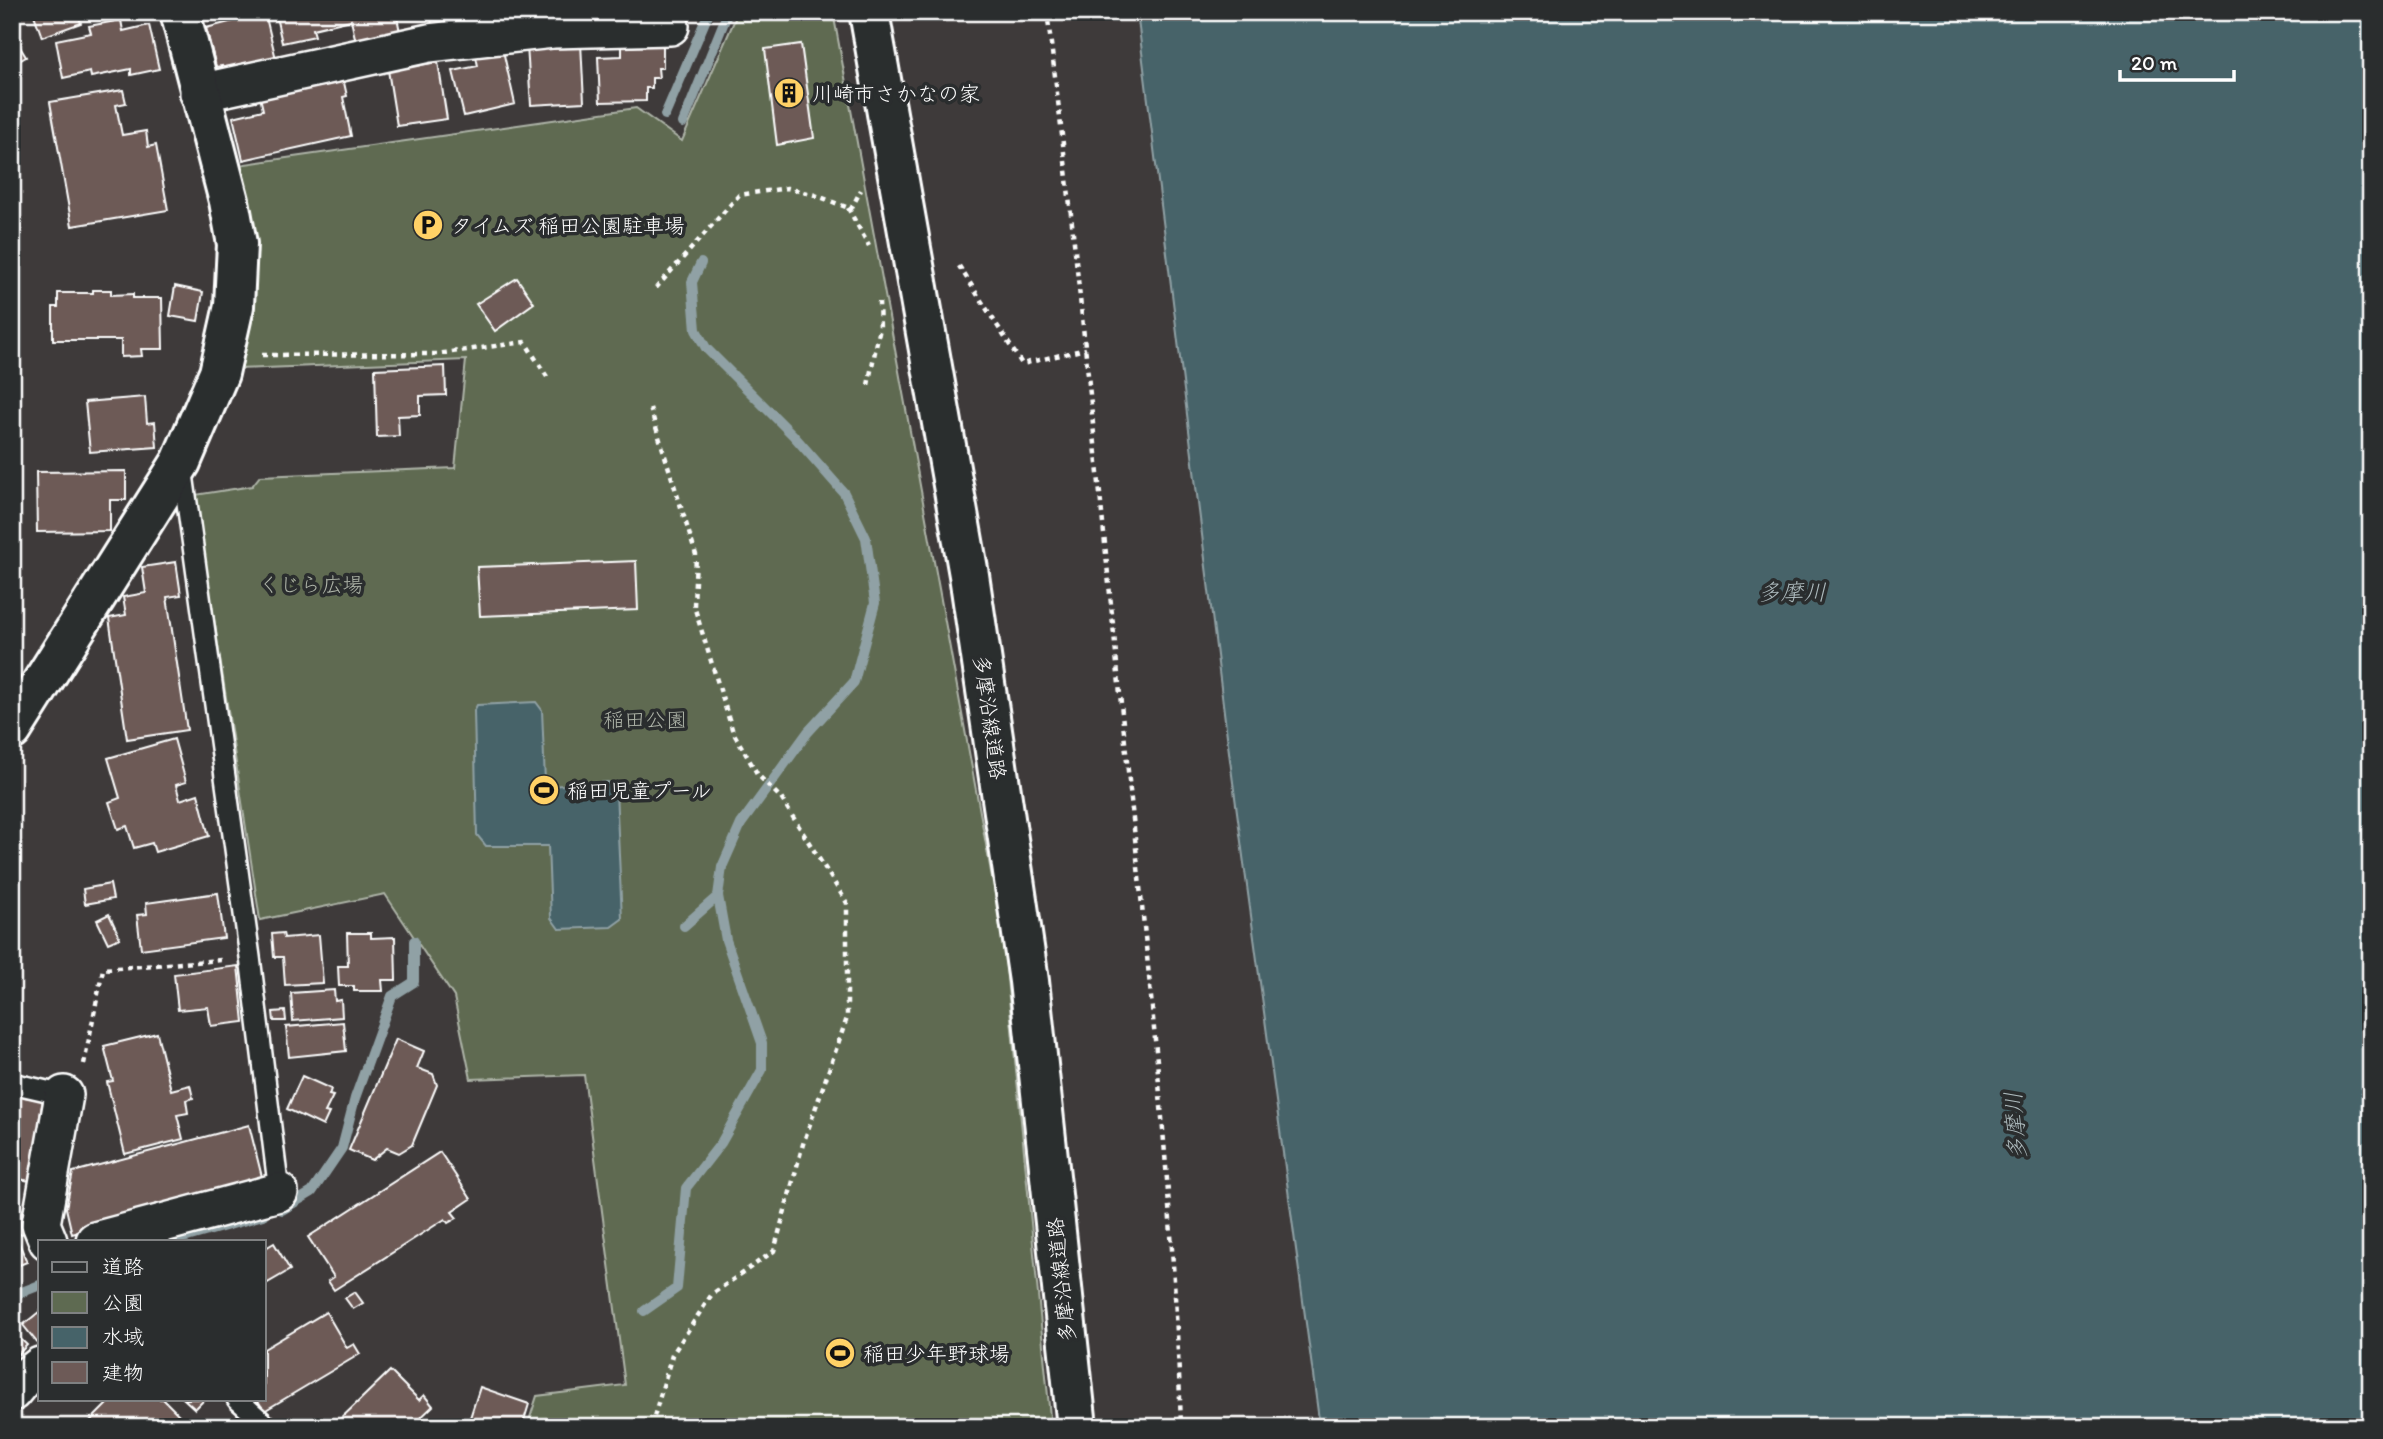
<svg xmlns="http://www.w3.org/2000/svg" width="2383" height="1439" font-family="Itim,'Klee One',sans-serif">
	<rect width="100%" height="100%" fill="#3e3a3a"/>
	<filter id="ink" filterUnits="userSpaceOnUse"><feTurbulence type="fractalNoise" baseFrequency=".0143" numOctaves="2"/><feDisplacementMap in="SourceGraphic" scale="14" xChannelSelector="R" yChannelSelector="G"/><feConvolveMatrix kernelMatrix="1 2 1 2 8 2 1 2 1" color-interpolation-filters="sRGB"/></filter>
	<g filter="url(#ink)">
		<path fill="#5e6a51" stroke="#aeb4a8" stroke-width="2" d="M738,12H833L1003,937L1051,1427H527L537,1396L625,1385L584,1075L471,1079L454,997L385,894L260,920L195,495L252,486L260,476L455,468L466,360L237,369L238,165L636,108L682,141Z"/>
		<g fill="#466369" stroke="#90a1a5" stroke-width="2">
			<path d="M1137,12H2371V1427H1320L1230,760Z"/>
			<path d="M536,702L542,710L545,782L549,786L608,782L616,791L622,919L611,927L559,929L551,918L548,846H486L477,835L474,711L477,705Z"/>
		</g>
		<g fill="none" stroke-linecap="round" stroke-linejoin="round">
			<g stroke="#90a1a5" stroke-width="10">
				<path d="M665,115L709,12"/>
				<path d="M683,123L728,12"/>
				<path d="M684,926L718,896"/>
				<path d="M282,1210L312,1192L342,1148L355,1098L392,996L414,982V941"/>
				<path d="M173,1241L263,1215"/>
				<path d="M12,1296L40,1285"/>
				<path d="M644,1311L677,1288L686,1188L721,1143L762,1070V1043L726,940L718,896L722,867L741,824L808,732L854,682L875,603L866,538L844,493L793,435L706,348L696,330L692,282L701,263"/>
			</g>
		</g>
		<g fill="#6d5a57" stroke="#fff" stroke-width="2">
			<path d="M33,12H77L81,23L42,37Z"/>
			<path d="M275,12H396L401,37L357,47L351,20L313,29L315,36L282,43Z"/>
			<path d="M430,12H488L464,16L466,24L438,29L437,23L432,24Z"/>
			<path d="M265,13L276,59L223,73L222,66L216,67L206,28Z"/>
			<path d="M121,20L123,31L149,25L159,69L131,75V69L91,77L90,72L63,78L56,40L91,33L89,26Z"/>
			<path d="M12,34L26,57L12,65Z"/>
			<path d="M581,43L584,102L531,105L527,46Z"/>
			<path d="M622,44H663V68H658L659,78H652V88H646V101L600,102L598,57L622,56Z"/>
			<path d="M801,44L814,138L777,145L765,49Z"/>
			<path d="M502,46L515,104L464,116L453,71L478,66L475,52Z"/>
			<path d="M438,62L447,119L397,126L388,70Z"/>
			<path d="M343,78L347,96L343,97L351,136L243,160L233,117L263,110L260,97Z"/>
			<path d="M123,90L126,103L116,105L122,135L146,131L148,147L156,145L168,210L72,226L50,102Z"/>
			<path d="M517,278L534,303L495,331L476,304Z"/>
			<path d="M175,286L203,292L198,321L170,316Z"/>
			<path d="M93,290H111V295L133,294V298H162L163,349H141L142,356L121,357V340H53V307H58V293H93Z"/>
			<path d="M445,366L446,395L420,396V415L398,416L399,436L377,437L375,369Z"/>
			<path d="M145,397L147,423L155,422L157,447L90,452L85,402Z"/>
			<path d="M126,471V500H110V531L37,532L36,472Z"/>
			<path d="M636,561L638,610L480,616L477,567Z"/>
			<path d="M176,562L181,595L167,597L187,730L127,739L109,618L126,615L123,597L146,593L142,567Z"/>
			<path d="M174,739L186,782L176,785L180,800L198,794L209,836L155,852L152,843L134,848L127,826L118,829L109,802L120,798L108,758Z"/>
			<path d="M110,884L113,899L85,904L83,889Z"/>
			<path d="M218,893L224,938L141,949L137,915L147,914L146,903Z"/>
			<path d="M109,914L120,938L108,943L97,920Z"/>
			<path d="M283,933L284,938L319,935L323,983L285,985L283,957H274L272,934Z"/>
			<path d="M347,933H371V938L395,937L396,980H382L383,991H354V986H339L338,966H348Z"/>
			<path d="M238,966L244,1022L211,1026L208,1007L178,1010L174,974Z"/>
			<path d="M334,990L335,1001L341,1000L342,1017L293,1021L291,993Z"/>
			<path d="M285,1011L286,1021H274L273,1012Z"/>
			<path d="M343,1022L346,1051L289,1057L286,1027Z"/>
			<path d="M157,1033L171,1090L190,1085L193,1098L186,1100L188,1113L177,1115L183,1139L125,1154L107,1082L113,1081L104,1046Z"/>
			<path d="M396,1039L424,1051L417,1068L433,1074L437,1085L412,1145L399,1153L387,1148L372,1160L349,1150Z"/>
			<path d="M302,1076L331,1089L329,1095L333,1096L325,1112L329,1113L323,1126L287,1109Z"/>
			<path d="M12,1095L43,1100L39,1122L46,1123L37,1182L12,1178Z"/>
			<path d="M249,1125L263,1181L72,1234L66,1208L73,1172Z"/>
			<path d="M440,1152L471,1199L452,1212L457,1218L448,1223L445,1219L334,1290L328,1281L334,1277L308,1237Z"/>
			<path d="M20,1206L29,1231L16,1236L27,1262L12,1268V1209Z"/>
			<path d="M274,1243L290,1270L264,1285V1249Z"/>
			<path d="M355,1292L363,1303L353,1309L345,1298Z"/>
			<path d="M40,1311V1344L39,1345L23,1325Z"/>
			<path d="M326,1312L347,1348L354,1344L360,1354L264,1411L257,1399H264V1349Z"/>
			<path d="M12,1331L27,1345L12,1361Z"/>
			<path d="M390,1371L419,1400L424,1395L433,1406L411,1427H332Z"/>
			<path d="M480,1387L529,1404L522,1427H467Z"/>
			<path d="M112,1399H163L185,1421L179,1427H84Z"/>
			<path d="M184,1399H205L195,1409Z"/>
		</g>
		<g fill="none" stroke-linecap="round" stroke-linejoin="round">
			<g stroke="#fff" stroke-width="24">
				<g id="service">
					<path d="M182,467L250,957L279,1192"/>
					<path d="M12,1083L64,1095"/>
					<path d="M237,1399L268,1427"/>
				</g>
			</g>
			<g stroke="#fff" stroke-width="42">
				<g id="minor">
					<path d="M199,93L429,43L553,29L670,26"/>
					<path d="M48,1241L41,1224L64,1095"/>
					<path d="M95,1241L279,1192"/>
					<path d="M12,1392L22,1380L40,1366"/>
				</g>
			</g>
			<g stroke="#fff" stroke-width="44">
				<g id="tertiary">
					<path d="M869,12L969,575L1029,981L1077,1427"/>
					<path d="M12,730L181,462L219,373L234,306L237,244L229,201L180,12"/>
				</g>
			</g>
			<g stroke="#fff" stroke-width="4.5" stroke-dasharray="5 5" stroke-linecap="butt">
				<path d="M1047,12C1076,239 1097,467 1120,694C1145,937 1173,1182 1181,1427"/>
				<path d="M848,208L869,246"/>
				<path d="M959,266L1022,364L1086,349"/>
				<path d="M656,288L739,195L787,188L815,195L851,209L861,190"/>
				<path d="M262,355L437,354L525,342L549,380"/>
				<path d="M868,385L880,328L879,302"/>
				<path d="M650,408L696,555L694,606L733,732L758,775L781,798L847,903V1018L803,1144L774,1251L712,1294L672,1355L651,1427"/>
				<path d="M84,1064L103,969L222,960"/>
			</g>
			<use href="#service" stroke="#2a2d2e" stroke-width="19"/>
			<use href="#minor" stroke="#2a2d2e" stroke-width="37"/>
			<use href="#tertiary" stroke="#2a2d2e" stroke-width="38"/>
		</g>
	</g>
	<defs>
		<g id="building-disc" transform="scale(1.575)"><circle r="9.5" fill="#ffd166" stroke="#2a2d2e"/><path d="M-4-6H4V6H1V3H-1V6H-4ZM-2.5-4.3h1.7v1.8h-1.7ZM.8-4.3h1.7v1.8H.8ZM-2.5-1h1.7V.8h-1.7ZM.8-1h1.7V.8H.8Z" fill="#111"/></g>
		<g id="parking-disc" transform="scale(1.575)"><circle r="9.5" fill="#ffd166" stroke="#2a2d2e"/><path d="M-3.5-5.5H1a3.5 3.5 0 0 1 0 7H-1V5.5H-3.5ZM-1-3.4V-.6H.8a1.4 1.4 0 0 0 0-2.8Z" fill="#111"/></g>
		<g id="stadium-disc" transform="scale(1.575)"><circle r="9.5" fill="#ffd166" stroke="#2a2d2e"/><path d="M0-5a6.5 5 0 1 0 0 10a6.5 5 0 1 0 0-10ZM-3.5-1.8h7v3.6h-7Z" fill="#111"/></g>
	</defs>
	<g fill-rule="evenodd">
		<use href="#building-disc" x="789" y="93"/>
		<use href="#parking-disc" x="428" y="225"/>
		<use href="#stadium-disc" x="544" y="790"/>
		<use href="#stadium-disc" x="840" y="1353"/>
	</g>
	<g text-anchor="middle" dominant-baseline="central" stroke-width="7" stroke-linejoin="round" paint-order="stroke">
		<g font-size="21" fill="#fff" stroke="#2a2d2e" text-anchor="start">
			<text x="812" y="93">川崎市さかなの家</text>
			<text x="451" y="225">タイムズ 稲田公園駐車場</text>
			<text x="567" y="790">稲田児童プール</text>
			<text x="863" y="1353">稲田少年野球場</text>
		</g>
		<g font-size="21" fill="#aeb4a8" stroke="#2a2d2e">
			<text x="311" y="584">くじら広場</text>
			<text x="645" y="719">稲田公園</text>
		</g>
		<g font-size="21" fill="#fff" stroke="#2a2d2e">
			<text transform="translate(990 717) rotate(82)">多摩沿線道路</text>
			<text transform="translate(1061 1280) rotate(-96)">多摩沿線道路</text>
		</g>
		<g font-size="23" font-style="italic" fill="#acb9bc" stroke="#2a2d2e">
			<text x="1792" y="592">多摩川</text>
			<text transform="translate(2015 1126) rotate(-94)">多摩川</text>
		</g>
	</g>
	<rect width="2383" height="1439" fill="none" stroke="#2a2d2e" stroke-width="42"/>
	<rect x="21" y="21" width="2341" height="1397" fill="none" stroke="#fff" stroke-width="2.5" filter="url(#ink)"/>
	<rect x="38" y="1240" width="228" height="161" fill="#2a2d2e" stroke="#7f8182" stroke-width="2"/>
	<rect x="52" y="1262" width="35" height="10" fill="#2a2d2e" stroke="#7f8182" stroke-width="2"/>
	<text x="102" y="1274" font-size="21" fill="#ffffff">道路</text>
	<rect x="52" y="1292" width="35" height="21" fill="#5e6a51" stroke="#7f8182" stroke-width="2"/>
	<text x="102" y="1310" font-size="21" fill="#ffffff">公園</text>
	<rect x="52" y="1327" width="35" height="21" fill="#466369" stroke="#7f8182" stroke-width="2"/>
	<text x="102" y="1344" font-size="21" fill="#ffffff">水域</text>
	<rect x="52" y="1362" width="35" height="21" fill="#6d5a57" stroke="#7f8182" stroke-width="2"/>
	<text x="102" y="1380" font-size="21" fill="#ffffff">建物</text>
	<path d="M2120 70v10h114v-10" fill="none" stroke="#ffffff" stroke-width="3.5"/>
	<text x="2131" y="70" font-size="21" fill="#ffffff" stroke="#2a2d2e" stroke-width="5" paint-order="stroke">20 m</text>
</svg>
